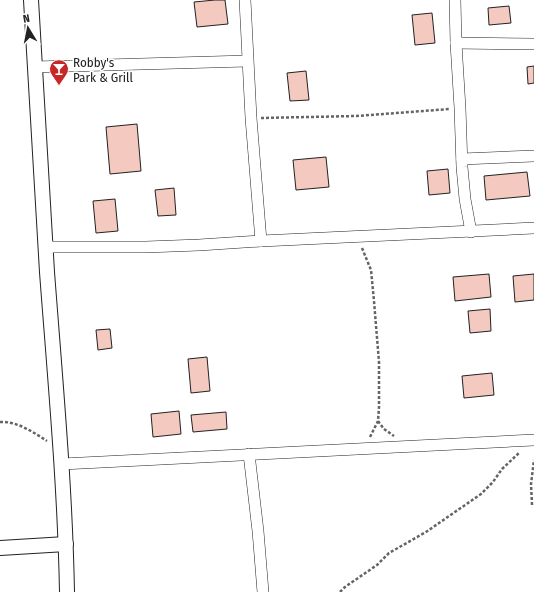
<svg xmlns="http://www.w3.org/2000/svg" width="534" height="592" font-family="'Fira Sans Condensed',sans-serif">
	<rect width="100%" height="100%" fill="#fff"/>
	<g fill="#f3c9c0" stroke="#222">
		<path d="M215,0H225L228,24L197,27L194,2Z"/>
		<path d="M509,6L511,23L489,25L488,8Z"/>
		<path d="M432,13L435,43L415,45L412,15Z"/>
		<path d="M534,66V83L528,84L527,67Z"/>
		<path d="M306,71L309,100L290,101L287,73Z"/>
		<path d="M137,124L141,171L110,174L106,127Z"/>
		<path d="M326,157L329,187L296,190L293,160Z"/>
		<path d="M448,169L450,193L429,195L427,171Z"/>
		<path d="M527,172L530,196L486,200L484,176Z"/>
		<path d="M174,188L176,215L158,216L155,190Z"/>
		<path d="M115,199L118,231L96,233L93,201Z"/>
		<path d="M489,274L491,297L455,301L453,277Z"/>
		<path d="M534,274V300L515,302L513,276Z"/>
		<path d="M490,309L491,331L470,333L468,311Z"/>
		<path d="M110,329L112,348L98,350L96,330Z"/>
		<path d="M207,357L210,391L191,393L188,359Z"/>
		<path d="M492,373L494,395L464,398L462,376Z"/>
		<path d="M179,411L181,434L153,437L151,414Z"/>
		<path d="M226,412L227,429L193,432L191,415Z"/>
	</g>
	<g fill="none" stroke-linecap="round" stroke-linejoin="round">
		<g stroke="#222" stroke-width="12">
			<g id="minor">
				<path d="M245,0L251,118L261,241"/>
				<path d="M455,0L456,43L460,108L462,167L465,199L471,232"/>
				<path d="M456,43L534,44"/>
				<path d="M35,67L247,61"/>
				<path d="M462,159L534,156"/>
				<path d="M46,247H146L199,245L261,241L534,228"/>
				<path d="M249,454L258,531L263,592"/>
				<path d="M62,464C219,455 377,449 534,440"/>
			</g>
		</g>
		<g stroke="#222" stroke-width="16">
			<g id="tertiary">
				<path d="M31,0C37,91 41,181 47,272C55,378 65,485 67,592"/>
				<path d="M0,548L66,544"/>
			</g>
		</g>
		<g stroke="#646464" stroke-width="2.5" stroke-dasharray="3 2" stroke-linecap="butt">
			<path d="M261,118L356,116L450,109"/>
			<path d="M362,248L371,270L374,301L379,362V407L378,421L370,437"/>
			<path d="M378,421L384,429L394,436"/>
			<path d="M0,422C17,421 33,432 47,441"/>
			<path d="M532,505L531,484L534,460"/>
			<path d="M340,592L345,587L377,565L389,553L426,532L481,494L493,482L502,469L520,452"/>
		</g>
		<use href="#minor" stroke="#fff" stroke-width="11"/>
		<use href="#tertiary" stroke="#fff" stroke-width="14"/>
	</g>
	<defs>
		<g id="bar-pin" transform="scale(1)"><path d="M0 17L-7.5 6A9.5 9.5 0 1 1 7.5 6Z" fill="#c62828" stroke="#fff"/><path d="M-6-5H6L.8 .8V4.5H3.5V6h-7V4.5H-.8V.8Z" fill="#fff"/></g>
	</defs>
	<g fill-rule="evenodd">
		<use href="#bar-pin" x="59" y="69"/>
	</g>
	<g text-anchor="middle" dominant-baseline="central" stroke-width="3" stroke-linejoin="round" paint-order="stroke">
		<g font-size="13" fill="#222" stroke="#fff" text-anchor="start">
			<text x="73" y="62">Robby's<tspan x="73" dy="15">Park &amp; Grill</tspan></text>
		</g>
	</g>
	<g transform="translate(28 28) rotate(350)" stroke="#ffffff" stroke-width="3" paint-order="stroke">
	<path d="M0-3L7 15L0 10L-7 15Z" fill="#222222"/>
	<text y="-6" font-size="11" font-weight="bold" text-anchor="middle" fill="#222222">N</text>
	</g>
</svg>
